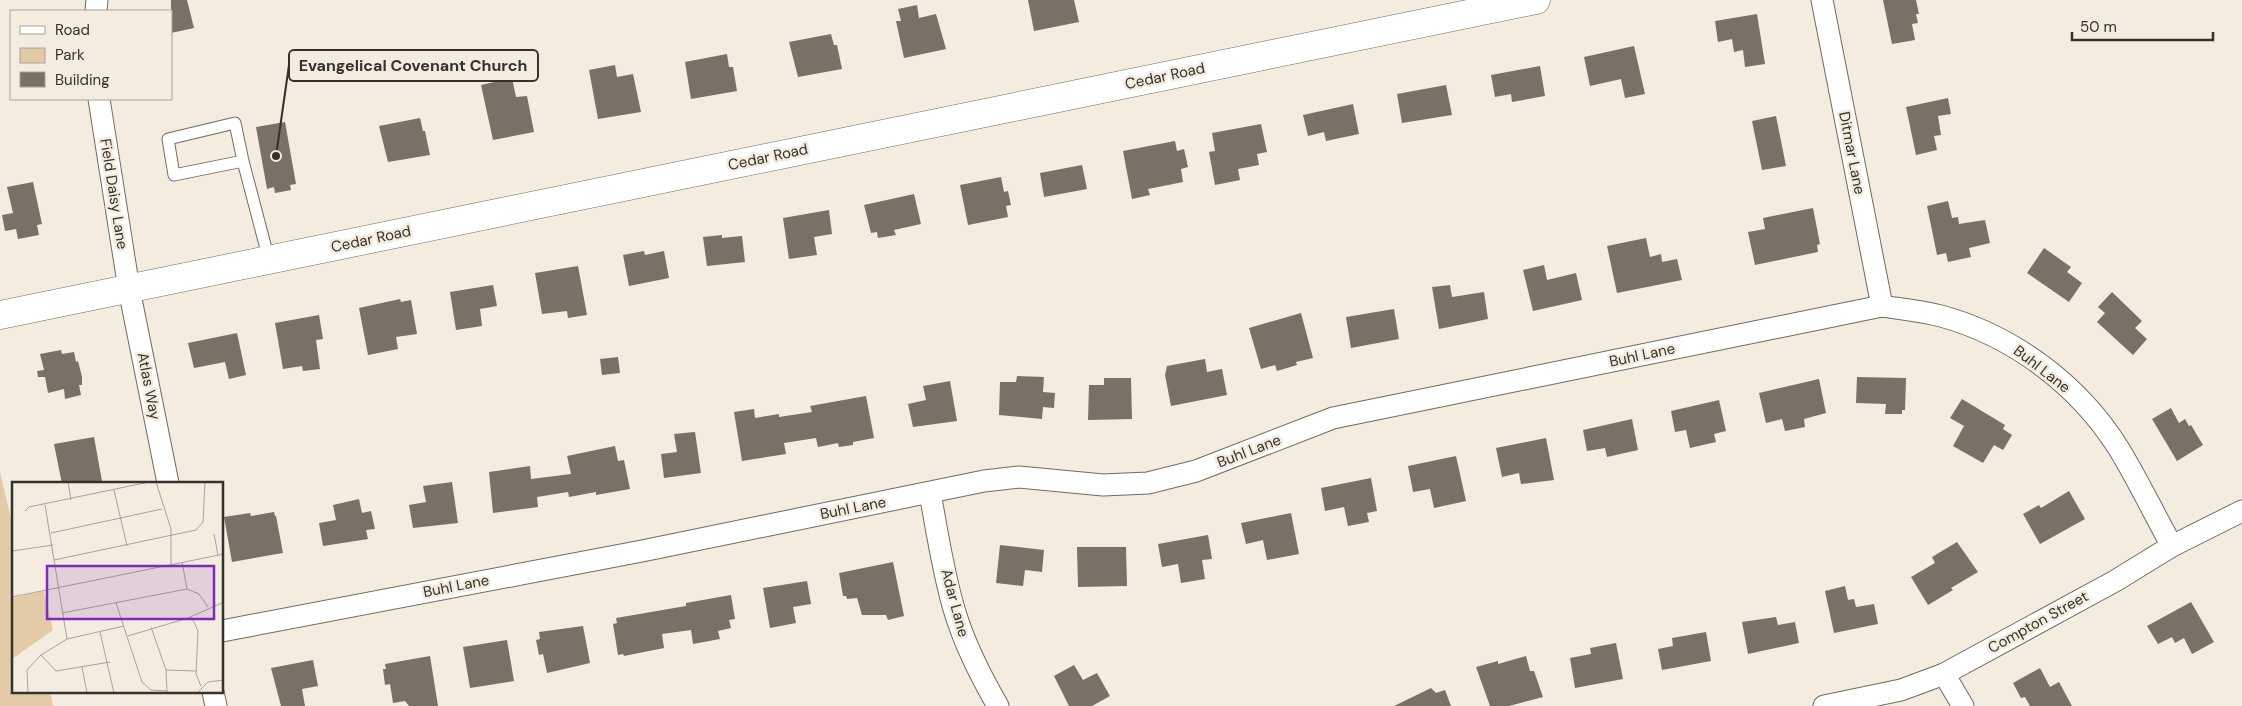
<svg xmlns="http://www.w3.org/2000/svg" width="2242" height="706" font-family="'DM Sans',sans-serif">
	<rect width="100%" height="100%" fill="#f4ecdf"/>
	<path fill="#e4cba7" d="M0,472L14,532V692H50L53,706H0Z"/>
	<g fill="#787166">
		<path d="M171,0H187L194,28L171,33Z"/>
		<path d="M1028,0H1074L1079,22L1034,31Z"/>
		<path d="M1883,0H1916L1919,14H1916L1918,23L1912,24L1915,40L1892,44Z"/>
		<path d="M917,5L919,18L936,14L946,49L904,58L896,21H901L898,9Z"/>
		<path d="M1757,14L1765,64L1745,67L1743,50L1734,52L1732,39L1718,42L1715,21Z"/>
		<path d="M831,34L834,45H837L842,69L798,77L789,42Z"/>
		<path d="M1634,46L1645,94L1625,98L1621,79L1590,86L1584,57Z"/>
		<path d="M727,54L729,67H733L737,91L691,99L685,62Z"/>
		<path d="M615,65L617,77L633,74L641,112L598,119L589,70Z"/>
		<path d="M1540,66L1545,96L1512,102L1511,94L1495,97L1491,75Z"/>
		<path d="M512,78L516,97L527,96L534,132L493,140L481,85Z"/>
		<path d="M1446,85L1452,115L1402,123L1397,94Z"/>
		<path d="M1948,98L1951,114L1938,116L1941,135L1934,136L1937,150L1916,155L1906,107Z"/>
		<path d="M1353,104L1359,134L1326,141L1324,132L1308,136L1303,115Z"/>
		<path d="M1776,116L1786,166L1762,170L1752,121Z"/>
		<path d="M420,118L423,131H425L430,155L388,162L379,126Z"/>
		<path d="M285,122L296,184L290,185L291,190L275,193L274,187L267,189L256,127Z"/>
		<path d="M1261,124L1267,152L1257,154L1259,165L1238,169L1240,180L1215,185L1209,152L1215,151L1212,133Z"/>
		<path d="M1175,141L1177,151L1184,149L1188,167L1181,169L1183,182L1148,189L1150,195L1132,199L1123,151Z"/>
		<path d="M1082,165L1087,189L1044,197L1040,173Z"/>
		<path d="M1001,177L1004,192L1008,191L1011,205L1006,206L1008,217L968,225L960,185Z"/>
		<path d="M33,182L42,224L37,225L39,235L18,239L16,229L5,231L2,215L13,213L7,187Z"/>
		<path d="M914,194L921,224L894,230L896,235L878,238L877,232L871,233L864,205Z"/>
		<path d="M1948,201L1952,218L1958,217L1959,224L1985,220L1990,243L1969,248L1971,257L1948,262L1946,253L1937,255L1927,206Z"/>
		<path d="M1813,208L1820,244L1817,245L1818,252L1755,265L1748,232L1765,229L1763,218Z"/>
		<path d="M829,210L832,234L814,237L817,255L789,259L783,218Z"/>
		<path d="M722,235V238L742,236L745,262L707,266L703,237Z"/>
		<path d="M1646,238L1650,257L1661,254L1662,262L1677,259L1682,280L1617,293L1607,246Z"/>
		<path d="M2044,248L2071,267L2067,272L2082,283L2069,302L2027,273Z"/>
		<path d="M644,251L645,255L664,251L669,278L629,286L623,255Z"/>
		<path d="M1544,265L1547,280L1576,273L1582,300L1533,311L1523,270Z"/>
		<path d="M578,266L587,315L568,318L567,311L542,314L535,273Z"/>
		<path d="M493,285L497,306L480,309L482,326L456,330L450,292Z"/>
		<path d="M1450,285L1452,297L1484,292L1488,319L1439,329L1432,287Z"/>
		<path d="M2112,292L2142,321L2135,328L2147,339L2133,355L2097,322L2105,313L2098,307Z"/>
		<path d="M400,299L401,302L411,300L417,334L396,337L398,349L368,355L359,308Z"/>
		<path d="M1394,309L1399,339L1351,348L1346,317Z"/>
		<path d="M1301,313L1313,358L1296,362L1297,365L1277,371L1275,365L1261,369L1249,328Z"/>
		<path d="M319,315L323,339L316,340L320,369L303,371L302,366L283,369L275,323Z"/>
		<path d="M237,333L246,375L229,379L225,362L194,368L188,343Z"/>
		<path d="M61,350L62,354L74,352L76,362L78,361L82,377V385H79L81,395L65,399L64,389L48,393L45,377H38L37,371L44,370L40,354Z"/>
		<path d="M618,357L620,373L602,375L600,359Z"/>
		<path d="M1205,359L1207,372L1222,369L1227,395L1171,406L1165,375L1167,366Z"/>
		<path d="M1017,376L1044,377L1043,392L1055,393L1054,408L1043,407L1042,419L999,415L1000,382H1016Z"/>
		<path d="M1857,377L1906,378L1905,410H1902V414H1885L1886,404L1856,403Z"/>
		<path d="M1104,378H1131L1132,419L1088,420L1089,385H1104Z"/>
		<path d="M1819,379L1826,413L1804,419L1805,427L1785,431L1782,419L1766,423L1759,393Z"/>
		<path d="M950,381L957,421L913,427L908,404L926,400L923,386Z"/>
		<path d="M866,396L874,438L853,442V445L839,447L838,443L818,447L816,438L784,443L786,454L742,461L734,412L754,409L755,418L779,414V417L812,412L810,406Z"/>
		<path d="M1962,399L2005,425L2003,429L2012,435L2003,450L1994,445L1983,463L1953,446L1964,426L1950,418Z"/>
		<path d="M1719,400L1726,431L1714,434L1716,442L1690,448L1686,430L1675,432L1671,411Z"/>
		<path d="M2171,408L2179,423L2185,419L2189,426L2191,425L2203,445L2177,461L2152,419Z"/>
		<path d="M1632,419L1638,450L1607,457L1605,448L1587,451L1583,430Z"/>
		<path d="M695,432L701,473L664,478L661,454L677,452L674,434Z"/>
		<path d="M94,437L102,481L89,484H62L54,444Z"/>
		<path d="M1546,438L1554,480L1521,484L1519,473L1502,477L1496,448Z"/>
		<path d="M615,446L618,461L624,460L630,489L596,495V492L569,497L568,492L537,497L538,507L493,513L489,472L530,466L531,479L571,474L567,456Z"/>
		<path d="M1456,456L1466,501L1434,508L1430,489L1413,492L1408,466Z"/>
		<path d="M1371,478L1377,511L1367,513L1369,522L1348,526L1344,507L1325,511L1321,488Z"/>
		<path d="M452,482L458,523L413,528L409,505L426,502L423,486Z"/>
		<path d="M2069,491L2085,519L2040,544L2023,514L2039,505L2041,508Z"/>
		<path d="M359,499L362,513L371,511L375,529L366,530L368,539L323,546L319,523L336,520L333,505Z"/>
		<path d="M274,512L275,516H276L283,553L232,562L224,517L250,513L251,516Z"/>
		<path d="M1291,513L1299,554L1267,560L1263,540L1246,544L1241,523Z"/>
		<path d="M1208,535L1212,559L1202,560L1205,579L1181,583L1178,564L1162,567L1158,544Z"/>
		<path d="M1957,542L1978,572L1951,588L1953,590L1928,605L1911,577L1935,563L1932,557Z"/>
		<path d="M1000,545L1044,550L1042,572L1025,570L1023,586L996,583Z"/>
		<path d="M1077,547H1126L1127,586L1078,587Z"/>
		<path d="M893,562L904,616L888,620L886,615H862L857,598L847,599L846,596H843L839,573Z"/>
		<path d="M807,581L811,604L793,607L796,623L770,628L763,588Z"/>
		<path d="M1845,586L1848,600L1854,599L1856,607L1874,604L1878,624L1834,633L1825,591Z"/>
		<path d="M731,595L735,619L729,620L731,628L718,631L720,639L693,644L691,630L662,634L664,648L624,656L623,654L618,655L613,624L617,623L616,618L686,606V603Z"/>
		<path d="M2191,602L2214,642L2192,654L2184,638L2175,643L2172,637L2158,644L2147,626Z"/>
		<path d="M1776,617L1778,625L1795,622L1799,643L1748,654L1742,622Z"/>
		<path d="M583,626L590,663L547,673L543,654L539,655L536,640L540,639L539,632Z"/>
		<path d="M1706,632L1711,661L1662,670L1658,649L1673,646L1672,638Z"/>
		<path d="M507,640L514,681L470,688L463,647Z"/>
		<path d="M1616,643L1623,679L1575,688L1570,658L1591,654L1590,648Z"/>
		<path d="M430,656L438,706H409L405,701L393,703L390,684L385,685L383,669H386L385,664Z"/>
		<path d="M1526,656L1530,671H1534L1543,697L1509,706H1490L1476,667L1498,661V664Z"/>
		<path d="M313,660L318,686L302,689L305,706H281L271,668Z"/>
		<path d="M1074,665L1083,680L1097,673L1110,696L1092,706H1069L1054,676Z"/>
		<path d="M2040,668L2050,687L2059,682L2072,706H2030L2025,697L2021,698L2013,683Z"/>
		<path d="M1431,688L1436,693L1445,690L1451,706H1394Z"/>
	</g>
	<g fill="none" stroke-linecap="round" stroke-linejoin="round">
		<g stroke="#716a5f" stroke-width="13">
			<path id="lane" d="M243,161L235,123L168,139L174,175L243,161L269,260"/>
		</g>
		<g stroke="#716a5f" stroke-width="23">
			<g id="street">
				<path d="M1822,0L1882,306"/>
				<path d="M96,11L97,0"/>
				<path d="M99,99L129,289L168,483"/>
				<path d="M930,493C937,531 943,572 954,609C964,643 980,675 998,706"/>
				<path d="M222,631L642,551L984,481L1019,477L1103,485L1148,483L1196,471L1333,418L1882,306C1901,309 1922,311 1941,316C2014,336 2079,385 2119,449C2138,480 2154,514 2172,546"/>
				<path d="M1944,674L1963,706"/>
				<path d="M213,692L216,706"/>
				<path d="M1824,706L1901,690L1944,674L2115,581L2172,546L2242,511"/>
			</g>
		</g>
		<g stroke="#716a5f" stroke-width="29">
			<path id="secondary" d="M0,315L1536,0"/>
		</g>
		<use href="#lane" stroke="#fff" stroke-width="11"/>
		<use href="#street" stroke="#fff" stroke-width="21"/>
		<use href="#secondary" stroke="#fff" stroke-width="28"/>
	</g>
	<g text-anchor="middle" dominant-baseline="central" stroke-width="5" stroke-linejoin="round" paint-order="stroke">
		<g font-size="15" fill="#35322d" stroke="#f4ecdf">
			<text transform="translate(1165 76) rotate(-12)">Cedar Road</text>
			<text transform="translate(1852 153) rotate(79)">Ditmar Lane</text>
			<text transform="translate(768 157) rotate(-12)">Cedar Road</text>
			<text transform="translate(114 194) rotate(81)">Field Daisy Lane</text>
			<text transform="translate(371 239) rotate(-12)">Cedar Road</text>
			<text transform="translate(1642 355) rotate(-12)">Buhl Lane</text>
			<text transform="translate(2042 369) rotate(38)">Buhl Lane</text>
			<text transform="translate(149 386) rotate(79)">Atlas Way</text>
			<text transform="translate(1249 451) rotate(-21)">Buhl Lane</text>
			<text transform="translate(853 508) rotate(-11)">Buhl Lane</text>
			<text transform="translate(456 586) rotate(-11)">Buhl Lane</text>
			<text transform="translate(955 603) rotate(75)">Adar Lane</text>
			<text transform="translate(2038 622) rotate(-29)">Compton Street</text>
		</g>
	</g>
	<g transform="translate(12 482)">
		<rect width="211" height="211" fill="#f4ecdf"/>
		<path d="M32,109L41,148L0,177V116Z" fill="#e4cba7"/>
		<path fill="none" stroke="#a8a298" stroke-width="1" d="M56,0L59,18M144,0L159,47V82M102,8L115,64M33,23L55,157M13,29L17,25L137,0M39,51L150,27M202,52L206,73M0,69L41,63M42,78L184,48L191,40L193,0M170,80L175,107M0,115L212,72M104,121L130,200L139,208L155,209M50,131L175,107L187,112L196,125M179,134L186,149L184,192L189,204M139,145L154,188L155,210M88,150L102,211M116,154L176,136L212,120M29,173L44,189L98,180M70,185L75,211M154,188L184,189M16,211L15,188L29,173L55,157L112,144M185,211L196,200L212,198"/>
		<path fill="#7b2cbf" fill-opacity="0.15" stroke="#7b2cbf" stroke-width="2.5" d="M35,84H202V137H35Z"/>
		<rect width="211" height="211" fill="none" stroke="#35322d" stroke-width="2.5"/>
	</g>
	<path fill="none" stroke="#35322d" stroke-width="2" d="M276 156L289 65"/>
	<circle fill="#35322d" stroke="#f4ecdf" stroke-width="2" cx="276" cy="156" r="5"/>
	<rect fill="#f4ecdf" stroke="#35322d" stroke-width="2" x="289" y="50" width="249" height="31" rx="5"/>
	<g font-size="16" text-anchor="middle" font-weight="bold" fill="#35322d">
		<text x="413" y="71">Evangelical Covenant Church</text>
	</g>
	<rect x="10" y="10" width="162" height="90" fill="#f4ecdf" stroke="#a8a298"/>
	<rect x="20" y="26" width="25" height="8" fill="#ffffff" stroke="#a8a298"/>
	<text x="55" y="35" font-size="15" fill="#35322d">Road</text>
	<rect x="20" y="48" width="25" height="15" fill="#e4cba7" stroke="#a8a298"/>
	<text x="55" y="60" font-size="15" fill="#35322d">Park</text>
	<rect x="20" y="72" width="25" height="15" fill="#787166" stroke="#a8a298"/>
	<text x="55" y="85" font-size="15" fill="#35322d">Building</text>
	<path d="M2072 32v8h141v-8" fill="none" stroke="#35322d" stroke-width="2.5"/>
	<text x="2080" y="32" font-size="15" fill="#35322d" stroke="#f4ecdf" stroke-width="4" paint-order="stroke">50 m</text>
</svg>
